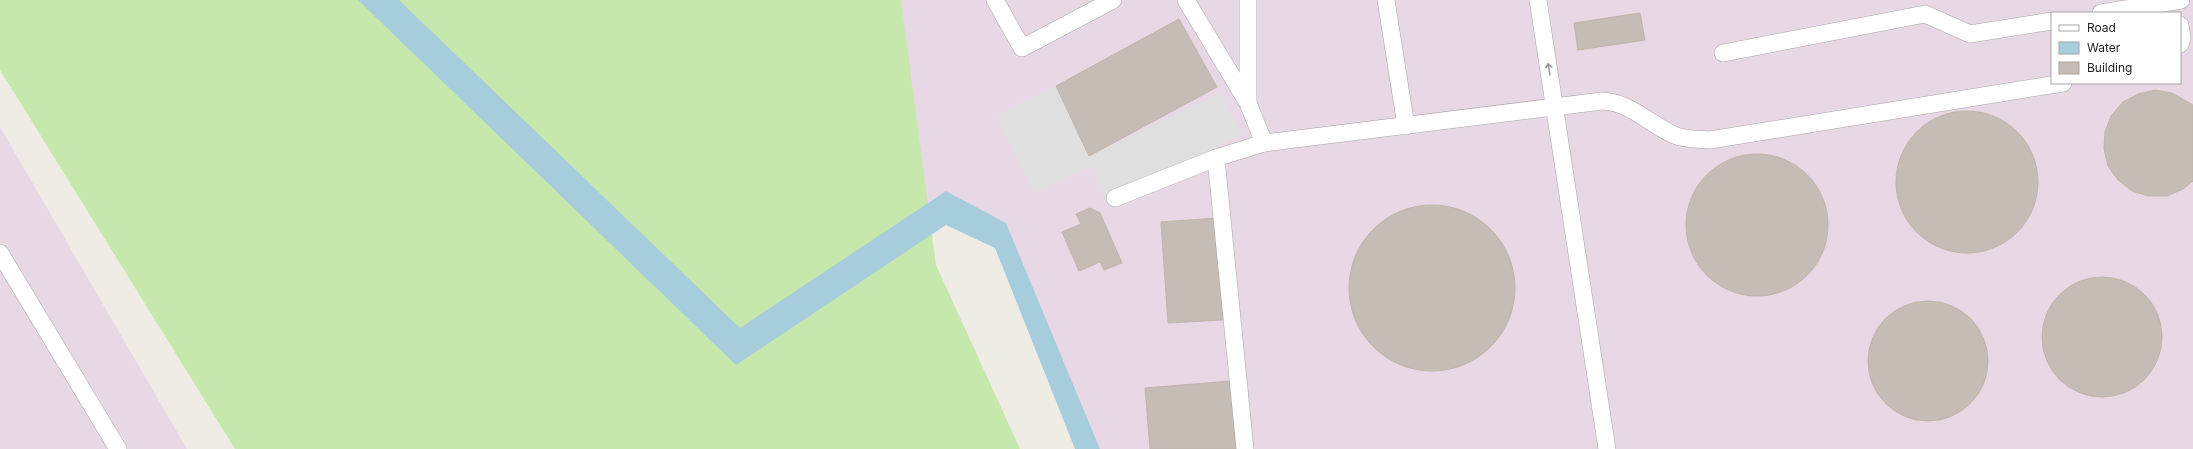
<svg xmlns="http://www.w3.org/2000/svg" width="2193" height="449" font-family="Inter,sans-serif">
	<rect width="100%" height="100%" fill="#efece5"/>
	<g fill="#e8d7e4" fill-rule="evenodd">
		<path d="M399,0H2193V449H1100L1006,223L946,191L740,328ZM2052,13H2180V83H2052Z"/>
		<path d="M0,127L187,449H0Z"/>
	</g>
	<path fill="#c7e8ac" d="M0,0H901L936,265L1020,449H235L0,70Z"/>
	<path fill="#dfdfdf" d="M1056,86L1089,156L1221,93L1242,135L1107,200L1091,166L1034,193L996,115Z"/>
	<path fill="#a7cddc" d="M358,0H399L740,328L946,191L1006,223L1100,449H1075L995,248L946,225L736,365Z"/>
	<g fill="#c4bcb5" stroke="#c1b4a8">
		<path d="M1640,13L1645,40L1578,50L1574,23Z"/>
		<path d="M1179,19L1217,87L1089,156L1056,86Z"/>
		<path d="M2155,90L2172,93L2193,105V181L2183,189L2167,196H2149L2132,191L2118,180L2108,166L2104,149L2105,132L2111,116L2123,102L2138,94Z"/>
		<circle cx="1967" cy="182" r="71"/>
		<circle cx="1757" cy="225" r="71"/>
		<circle cx="1432" cy="288" r="83"/>
		<path d="M1090,208L1100,213L1122,263L1104,270L1100,262L1079,271L1062,232L1081,224L1076,214Z"/>
		<path d="M1217,218L1223,320L1168,323L1161,222Z"/>
		<circle cx="2102" cy="337" r="60"/>
		<circle cx="1928" cy="361" r="60"/>
		<path d="M1231,381L1236,449H1150L1145,388Z"/>
	</g>
	<g fill="none" stroke-linecap="round" stroke-linejoin="round">
		<g stroke="#a6a6a6" stroke-width="18">
			<g id="minor">
				<path d="M995,0L1022,48L1113,0"/>
				<path d="M1186,0L1248,103L1264,143"/>
				<path d="M1386,0L1406,126"/>
				<path d="M1538,0L1607,449"/>
				<path d="M2101,13L2181,0"/>
				<path d="M2180,25L2182,38L2180,44"/>
				<path d="M1723,53L1925,14L1970,34L2052,21"/>
				<path d="M1248,102V0"/>
				<path d="M1216,158L1245,449"/>
				<path d="M1115,198L1216,158L1264,143L1602,101C1630,102 1649,124 1674,135C1684,140 1699,139 1710,140L2063,83"/>
				<path d="M0,253L118,449"/>
			</g>
		</g>
		<use href="#minor" stroke="#fff" stroke-width="17"/>
	</g>
	<defs><path id="oneway-shaft" d="M-6 0H5M1.5-3L5.5 0L1.5 3" fill="none" stroke-width="1.6" stroke-linecap="round" stroke-linejoin="round"/></defs>
	<use stroke="#9a9a9a" href="#oneway-shaft" transform="translate(1549 69) rotate(-99)"/>
	<rect x="2051" y="12" width="130" height="72" fill="#ffffff" stroke="#a5a5a5"/>
	<rect x="2059" y="25" width="20" height="6" fill="#ffffff" stroke="#a5a5a5"/>
	<text x="2087" y="32" font-size="12" fill="#1f1f1f">Road</text>
	<rect x="2059" y="42" width="20" height="12" fill="#a7cddc" stroke="#a5a5a5"/>
	<text x="2087" y="52" font-size="12" fill="#1f1f1f">Water</text>
	<rect x="2059" y="62" width="20" height="12" fill="#c4bcb5" stroke="#a5a5a5"/>
	<text x="2087" y="72" font-size="12" fill="#1f1f1f">Building</text>
</svg>
